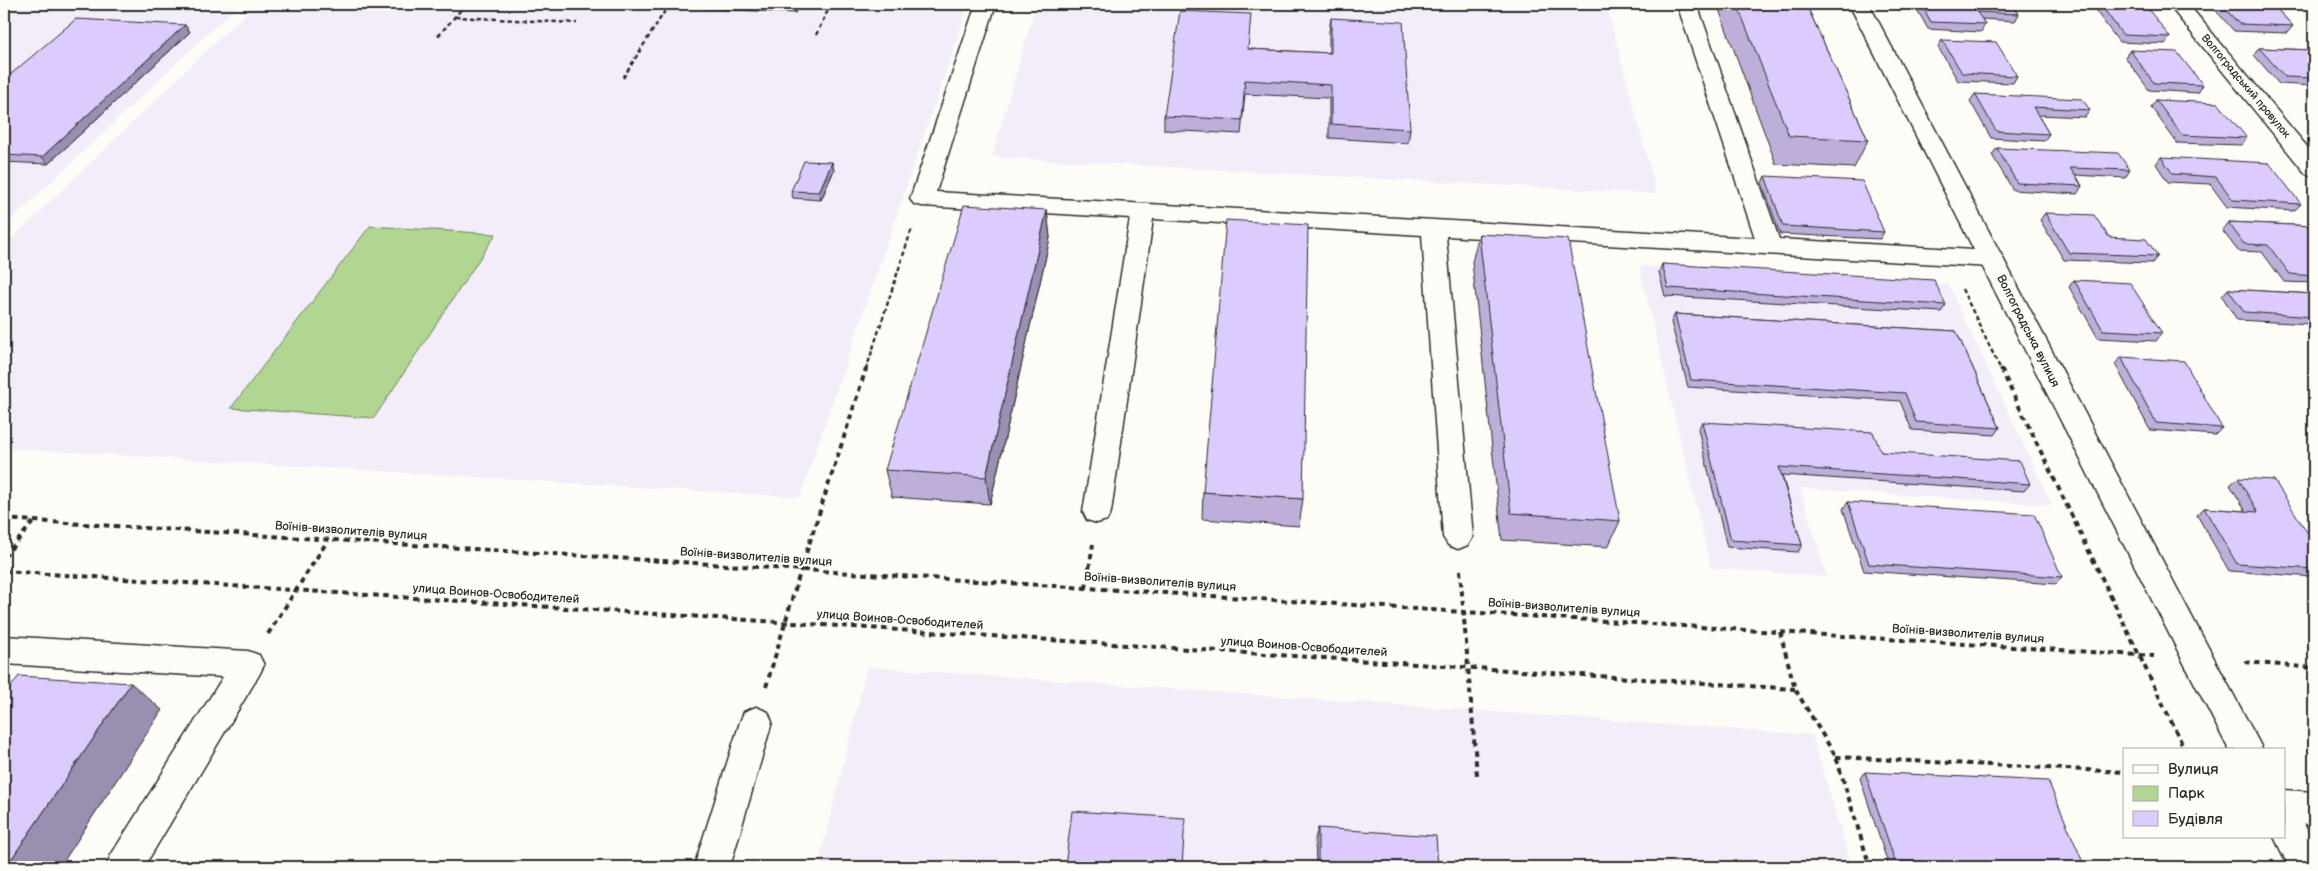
<svg xmlns="http://www.w3.org/2000/svg" width="2318" height="871" font-family="'Balsamiq Sans',sans-serif">
	<rect width="100%" height="100%" fill="#fdfcf7"/>
	<filter id="ink" filterUnits="userSpaceOnUse"><feTurbulence type="fractalNoise" baseFrequency=".02" numOctaves="2"/><feDisplacementMap in="SourceGraphic" scale="10" xChannelSelector="R" yChannelSelector="G"/><feConvolveMatrix kernelMatrix="1 2 1 2 8 2 1 2 1" color-interpolation-filters="sRGB"/></filter>
	<g filter="url(#ink)">
		<g fill="#f3edf9">
			<path d="M4,4H239L4,227Z"/>
			<path d="M255,4H969L800,497L4,448V246Z"/>
			<path d="M1036,4H1606L1657,194L992,157Z"/>
			<path d="M1639,266L1948,284L2052,505L1800,488L1827,577L1711,568Z"/>
			<path d="M867,667L1812,735L1852,867H818Z"/>
		</g>
		<path fill="#b0d692" stroke="#6e805e" d="M370,226L496,234L374,418L231,408Z"/>
		<g fill="none" stroke-linecap="round" stroke-linejoin="round">
			<g stroke="#2b2b2b" stroke-width="3">
				<g id="lane">
					<path d="M976,4H996L936,192L1755,238L1677,4H1697L1779,239L1991,251L2000,253L2003,259L2000,265L1991,267L1446,236L1473,537L1468,545L1458,549L1448,545L1443,537L1422,235L1153,219L1111,512L1107,520L1097,523L1087,520L1083,512L1130,218L922,206L914,204L910,199Z"/>
					<path d="M4,636L248,651L259,655L264,665L259,675L144,867H106L111,855L223,677L4,664Z"/>
					<path d="M2198,645L2209,649L2263,750H2229L2182,659L2187,649Z"/>
					<path d="M756,707L768,712L772,722L730,867H694L740,722L744,712Z"/>
					<path d="M2284,790L2314,792V824H2304L2314,843V867H2289L2274,837H2284Z"/>
				</g>
			</g>
			<g stroke="#2b2b2b" stroke-width="3">
				<g id="street">
					<path d="M1849,4H1869L2209,649L2214,659L2209,669L2198,673L2187,669Z"/>
					<path d="M2168,4H2188L2314,155V176L2306,174Z"/>
				</g>
			</g>
			<g stroke="#2b2b2b" stroke-width="2.5" stroke-dasharray="4.5 3" stroke-linecap="butt">
				<path d="M455,17L577,23"/>
				<path d="M816,35L831,4"/>
				<path d="M438,36L466,4"/>
				<path d="M623,78L668,6"/>
				<path d="M1962,289L2001,370"/>
				<path d="M866,370L912,228"/>
			</g>
			<g stroke="#2b2b2b" stroke-width="4" stroke-dasharray="5.5 4.5" stroke-linecap="butt">
				<path d="M2001,369L2185,750"/>
				<path d="M4,519L2154,656"/>
				<path d="M4,557L34,521"/>
				<path d="M1460,570L1477,775"/>
				<path d="M4,571L1795,689"/>
				<path d="M1086,588L1093,544"/>
				<path d="M1780,632L1795,689L1836,757L1870,867"/>
				<path d="M268,634L328,540"/>
				<path d="M2245,662L2314,668"/>
				<path d="M766,687L801,569L866,369"/>
				<path d="M1836,757L2124,772"/>
			</g>
			<use href="#lane" fill="#fdfcf7" fill-rule="evenodd"/>
			<use href="#street" fill="#fdfcf7" fill-rule="evenodd"/>
		</g>
		<g fill="#bdafda" stroke="#2b2b2b">
			<path d="M614,4H799L795,13Z"/>
			<path d="M855,4H884V5Z"/>
			<path d="M1717,4H1806L1868,140L1854,168L1776,164Z"/>
			<path d="M1914,4H2012L2019,14L2015,21L1982,19L1985,24L1981,32L1928,29Z"/>
			<path d="M2099,4H2121L2170,37L2165,44L2119,42L2095,10Z"/>
			<path d="M2210,4H2272L2293,26L2287,33L2234,31Z"/>
			<path d="M1331,18L1410,129L1408,143L1329,138V98L1245,94L1241,134L1164,130V116L1248,49L1329,53V32Z"/>
			<path d="M185,25L190,32L48,164L4,162V80Z"/>
			<path d="M1942,40L2017,76L2013,83L1958,81L1938,47Z"/>
			<path d="M2259,48L2314,50V86L2279,84L2254,55Z"/>
			<path d="M2130,50L2203,85L2198,93L2149,90L2125,57Z"/>
			<path d="M1975,94L2090,110L2085,117L2038,115L2049,134L2044,141L1991,138L1970,101Z"/>
			<path d="M2156,100L2247,138L2241,145L2177,143L2151,107Z"/>
			<path d="M2314,110V121L2310,116Z"/>
			<path d="M1997,148L2130,170L2125,178L2076,175L2082,186L2077,194L2013,190L1992,155Z"/>
			<path d="M2161,157L2301,204L2294,211L2227,207L2210,184L2168,182L2156,164Z"/>
			<path d="M834,170L821,200L793,198L791,191Z"/>
			<path d="M1765,176L1884,232L1880,239L1780,234L1762,183Z"/>
			<path d="M1047,210L1050,238L990,504L892,497L885,470Z"/>
			<path d="M2045,213L2109,237L2158,256L2152,263L2064,260L2040,220Z"/>
			<path d="M2228,222L2314,226V283L2284,282L2262,252L2238,251L2222,230Z"/>
			<path d="M1479,234L1620,521L1608,547L1502,540L1472,262Z"/>
			<path d="M1662,264L1946,305L1941,312L1665,296L1659,272Z"/>
			<path d="M2074,280L2162,333L2156,341L2098,338L2069,287Z"/>
			<path d="M2228,289L2314,294V329L2311,324L2237,320L2222,296Z"/>
			<path d="M1675,314L1956,331L2000,428L1995,435L1912,430L1900,401L1688,387L1671,322Z"/>
			<path d="M2121,357L2222,428L2215,435L2150,430L2115,364Z"/>
			<path d="M1702,422L1881,452L2030,484L2024,491L1782,475L1802,545L1798,552L1727,547L1698,429Z"/>
			<path d="M2238,478L2314,543V577L2229,571L2197,515L2204,508L2246,511L2230,485Z"/>
			<path d="M1203,492L1303,499L1299,526L1202,519Z"/>
			<path d="M1848,502L2062,577L2056,584L1864,571L1843,509Z"/>
			<path d="M1865,772L2085,867H1889L1860,778Z"/>
			<path d="M1318,828L1438,867H1316L1315,839Z"/>
		</g>
		<g fill="#9a8eb1" stroke="#2b2b2b">
			<path d="M793,4H799L795,13Z"/>
			<path d="M185,25L190,32L48,164L42,157Z"/>
			<path d="M832,162L834,170L821,200L819,192Z"/>
			<path d="M1047,210L1050,238L990,504L986,477Z"/>
			<path d="M131,683L162,710L60,867H6Z"/>
		</g>
		<g fill="#dccbfd" stroke="#2b2b2b">
			<path d="M1737,4H1806L1868,140L1789,136Z"/>
			<path d="M1921,4H2012L2019,14L1977,12L1985,24L1931,22Z"/>
			<path d="M2100,4L2145,5L2170,37L2123,35Z"/>
			<path d="M2221,4H2272L2293,26L2239,24Z"/>
			<path d="M1180,11L1251,14L1248,49L1331,53V18L1403,22L1410,129L1331,124V85L1245,80L1242,120L1164,116Z"/>
			<path d="M76,19L185,25L42,157L4,155V80Z"/>
			<path d="M1942,40L1996,42L2017,76L1962,73Z"/>
			<path d="M2259,48L2314,50V78L2285,77Z"/>
			<path d="M2130,50L2177,52L2203,85L2154,83Z"/>
			<path d="M1975,94L2082,99L2090,110L2033,107L2049,134L1996,131Z"/>
			<path d="M2156,100L2218,103L2247,138L2182,135Z"/>
			<path d="M1997,148L2118,153L2130,170L2070,168L2082,186L2017,183Z"/>
			<path d="M2161,157L2269,163L2301,204L2233,200L2216,177L2173,174Z"/>
			<path d="M804,161L832,162L819,192L791,191Z"/>
			<path d="M1765,176L1862,181L1884,232L1783,226Z"/>
			<path d="M964,205L1047,210L986,477L885,470Z"/>
			<path d="M2045,213L2094,215L2109,237L2146,239L2158,256L2069,253Z"/>
			<path d="M1226,220L1308,225L1303,499L1203,492Z"/>
			<path d="M2228,222L2314,226V276L2290,274L2268,245L2244,244Z"/>
			<path d="M1479,234L1568,239L1620,521L1511,513Z"/>
			<path d="M1662,264L1934,280L1946,305L1668,288Z"/>
			<path d="M2074,280L2130,283L2162,333L2103,330Z"/>
			<path d="M2228,289L2314,294V317L2244,312Z"/>
			<path d="M1675,314L1956,331L2000,428L1916,422L1905,393L1691,380Z"/>
			<path d="M2121,357L2184,361L2222,428L2156,423Z"/>
			<path d="M1702,422L1873,432L1881,452L2020,461L2030,484L1779,467L1802,545L1731,540Z"/>
			<path d="M2238,478L2274,480L2314,543V569L2237,564L2204,508L2258,512Z"/>
			<path d="M1848,502L2034,514L2062,577L1869,564Z"/>
			<path d="M19,676L131,683L6,867H4V696Z"/>
			<path d="M1865,772L2048,781L2085,867H2011L1895,861Z"/>
			<path d="M1072,811L1185,818L1182,867H1065Z"/>
			<path d="M1318,828L1436,836L1438,867H1318Z"/>
		</g>
	</g>
	<g text-anchor="middle" dominant-baseline="central" stroke-width="4.5" stroke-linejoin="round" paint-order="stroke">
		<g font-size="11" fill="#2b2b2b" stroke="#fdfcf7">
			<text transform="translate(2246 86) rotate(50)">Волгоградський провулок</text>
		</g>
		<g font-size="12" fill="#2b2b2b" stroke="#fdfcf7">
			<text transform="translate(2028 331) rotate(63)">Волгоградська вулиця</text>
			<text transform="translate(351 531) rotate(4)">Воїнів-визволителів вулиця</text>
			<text transform="translate(756 557) rotate(4)">Воїнів-визволителів вулиця</text>
			<text transform="translate(1160 582) rotate(4)">Воїнів-визволителів вулиця</text>
			<text transform="translate(496 594) rotate(4)">улица Воинов-Освободителей</text>
			<text transform="translate(1564 608) rotate(4)">Воїнів-визволителів вулиця</text>
			<text transform="translate(900 620) rotate(4)">улица Воинов-Освободителей</text>
			<text transform="translate(1968 634) rotate(4)">Воїнів-визволителів вулиця</text>
			<text transform="translate(1304 647) rotate(4)">улица Воинов-Освободителей</text>
		</g>
	</g>
	<rect width="2318" height="871" fill="none" stroke="#fdfcf7" stroke-width="20"/>
	<rect x="10" y="10" width="2298" height="851" fill="none" stroke="#2b2b2b" stroke-width="2" filter="url(#ink)"/>
	<rect x="2123" y="748" width="162" height="90" fill="#fdfcf7" stroke="#a9a8a5"/>
	<rect x="2133" y="765" width="25" height="8" fill="#fdfcf7" stroke="#a9a8a5"/>
	<text x="2168" y="774" font-size="15" fill="#2b2b2b">Вулиця</text>
	<rect x="2133" y="786" width="25" height="15" fill="#b0d692" stroke="#a9a8a5"/>
	<text x="2168" y="798" font-size="15" fill="#2b2b2b">Парк</text>
	<rect x="2133" y="811" width="25" height="15" fill="#dccbfd" stroke="#a9a8a5"/>
	<text x="2168" y="824" font-size="15" fill="#2b2b2b">Будівля</text>
</svg>
